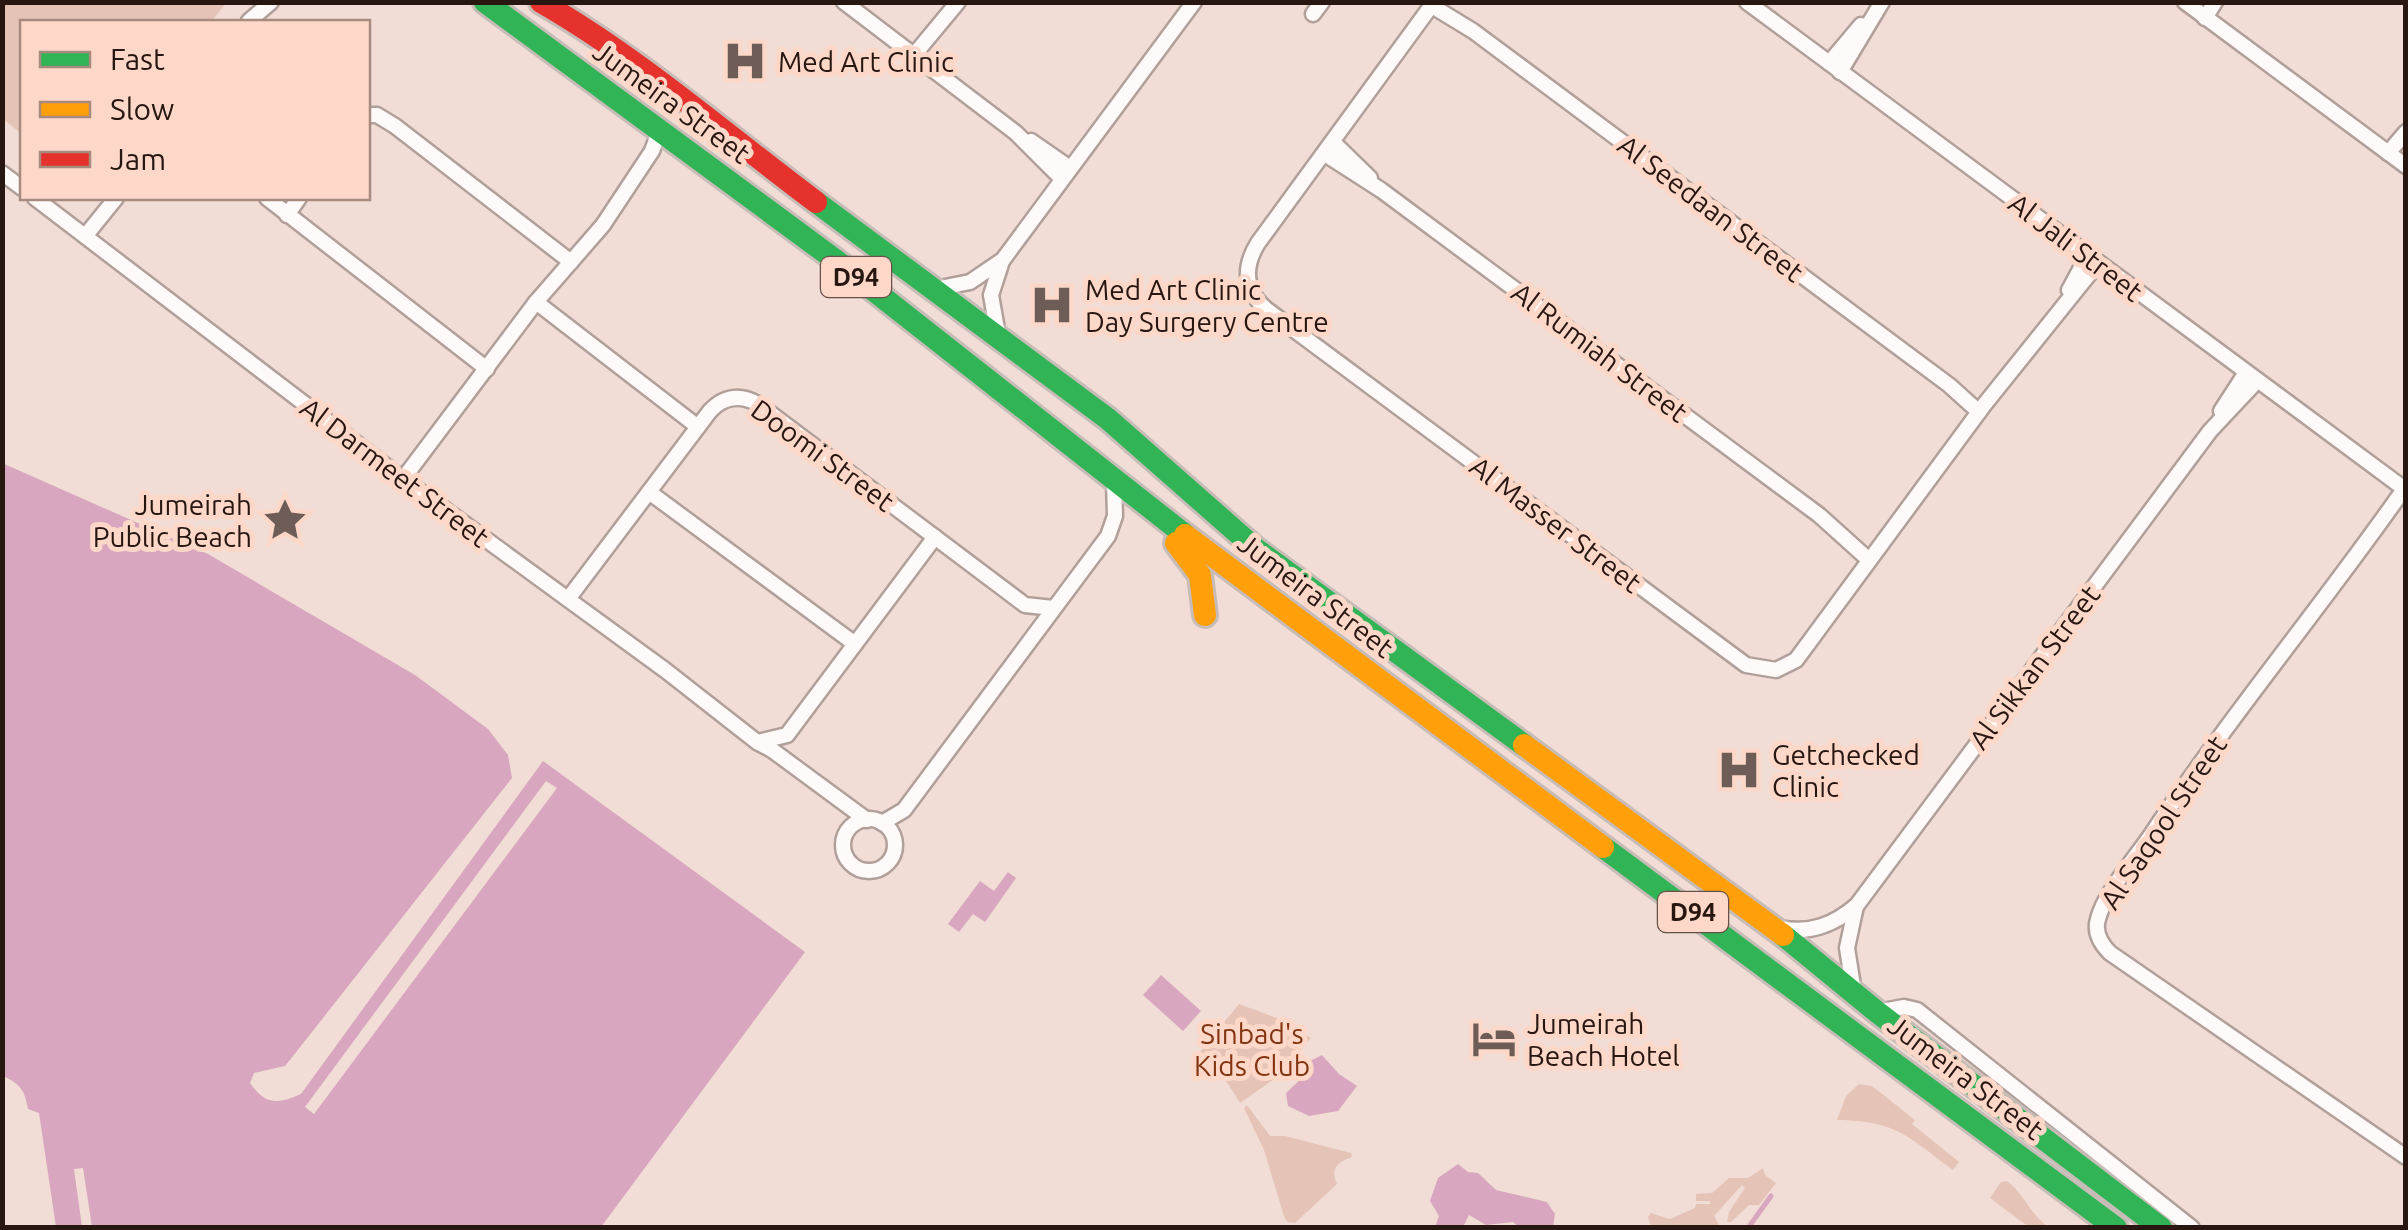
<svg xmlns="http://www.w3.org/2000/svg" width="2408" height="1230" font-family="Ubuntu,sans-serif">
	<rect width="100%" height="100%" fill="#f1ddd5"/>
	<g fill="#e5c4b7">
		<path d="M2,3L3,2L226,3L211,22H22V134L3,119Z"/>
		<path d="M1239,1004L1277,1018L1311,1038L1277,1077L1240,1103L1228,1084L1199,1053Z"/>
		<path d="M1859,1084L1872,1086L1915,1120L1912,1124L1959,1162L1953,1170C1907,1136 1897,1121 1837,1120L1846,1096Z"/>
		<path d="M1247,1105L1270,1136H1285L1351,1153L1352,1157C1337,1162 1330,1169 1337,1184L1295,1223L1287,1222L1284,1216L1264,1150L1244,1108Z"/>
		<path d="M1763,1168L1765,1175L1776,1183L1759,1205H1749L1731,1222H1727L1729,1212L1745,1188L1742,1185L1714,1216L1720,1227H1651L1648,1217L1651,1213L1670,1219L1695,1208L1696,1204H1710V1201H1696V1194L1712,1193L1729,1178H1748Z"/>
		<path d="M2007,1181C2025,1195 2030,1214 2048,1227H2029L1990,1198L2001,1182Z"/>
	</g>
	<g fill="#d8a7bf">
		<path d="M2,463L208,554L415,675L488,729L508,755L512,778L297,1051L285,1066L254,1073L250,1083C266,1106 277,1104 301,1094L543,761L805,952L601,1227H92L83,1168L74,1169L82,1227H56L39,1113L28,1109C25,1090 19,1083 3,1076Z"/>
		<path d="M1008,872L1016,878L985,922L973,914L959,932L948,924L980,881L994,891Z"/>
		<path d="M1161,975L1201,1011L1183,1031L1143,995Z"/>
		<path d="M1322,1055L1339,1074L1357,1086L1338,1111L1309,1116L1288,1106L1286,1093L1301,1079L1304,1064Z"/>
		<path d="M1458,1164L1468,1172L1478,1173L1496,1190L1547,1202L1555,1214L1553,1227H1519L1513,1222L1486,1225L1469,1215L1463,1227H1435L1439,1216L1430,1201L1438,1178Z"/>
	</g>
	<path fill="#f1ddd5" d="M546,781L557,788L314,1114L305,1107Z"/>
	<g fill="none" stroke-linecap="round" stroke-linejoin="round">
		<path stroke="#d8a7bf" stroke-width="5" d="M1748,1228L1771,1196"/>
		<g stroke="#b1a09a" stroke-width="19">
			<g id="street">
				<path d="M844,2L1016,133L1062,179"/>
				<path d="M1434,2L1258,243C1243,267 1244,290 1266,309L1746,665L1776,670L1796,660L1984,405L2098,263"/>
				<path d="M1747,2L2406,490"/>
				<path d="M2185,2L2406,166"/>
				<path d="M1432,6L1473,31L1949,385L1979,412"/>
				<path d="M1313,14L1322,2"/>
				<path d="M2205,18L2215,2"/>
				<path d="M249,21L271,2"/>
				<path d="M914,55L958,2"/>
				<path d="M1829,63L1861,25"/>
				<path d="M1840,72L1882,2"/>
				<path d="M368,115H377L395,126L571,262"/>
				<path d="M1031,141L1070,168"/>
				<path d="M1334,143L1370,178"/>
				<path d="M2388,153L2406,132"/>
				<path d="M1325,154L1381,190L1819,515L1869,560"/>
				<path d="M2,173L22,188"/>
				<path d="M35,198L403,479L665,670L757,742L772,750L867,820"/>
				<path d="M267,198L487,369"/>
				<path d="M287,215L299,198"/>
				<path d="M86,235L116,198"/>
				<path d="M935,289L970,282L1001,261"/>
				<path d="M2069,290L2088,255"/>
				<path d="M536,302L698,427"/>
				<path d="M998,335L991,295L1002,261L1194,2"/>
				<path d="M2221,411L2245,374"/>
				<path d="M403,479L536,302L603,225L652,151L660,129"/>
				<path d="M2404,489C2322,606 2230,716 2151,835C2136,857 2104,894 2098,919C2094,932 2101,944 2110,953L2406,1157"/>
				<path d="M649,492L855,644"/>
				<path d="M568,599L710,411C724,396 740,394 758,404L1025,605L1053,608"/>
				<path d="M758,742L787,735L935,537"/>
				<circle cx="869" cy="845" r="26"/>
				<path d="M882,823L904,810L1108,536L1115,516L1114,481"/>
				<path d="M1780,928C1810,934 1834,925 1857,905L2210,431L2256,382"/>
				<path d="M1854,992L1847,948L1856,906"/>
				<path d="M1877,1012L1904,1007L1917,1010L2192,1228"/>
			</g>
		</g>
		<g stroke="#c7bcb7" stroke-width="28">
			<g id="fast">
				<path d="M485,2L834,259L1185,535"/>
				<path d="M816,202L1108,419L1257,550L1524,745"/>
				<path d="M1603,847L2116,1228"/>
				<path d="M1783,935L1877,1012L2161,1228"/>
			</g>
		</g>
		<g stroke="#c7bcb7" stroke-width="28">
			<g id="slow">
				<path d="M1185,535L1603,847"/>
				<path d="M1176,543L1200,575L1205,615"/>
				<path d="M1524,745L1783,935"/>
			</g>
		</g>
		<g stroke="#c7bcb7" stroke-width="28">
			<path id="jam" d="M541,2C640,59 725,134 816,202"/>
		</g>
		<use href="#street" stroke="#fdfaf9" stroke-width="14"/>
		<use href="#fast" stroke="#30b455" stroke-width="22"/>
		<use href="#slow" stroke="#ff9f0a" stroke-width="22"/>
		<use href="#jam" stroke="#e5322d" stroke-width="22"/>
	</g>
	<defs>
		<g id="hospital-bare" transform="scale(3.45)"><path d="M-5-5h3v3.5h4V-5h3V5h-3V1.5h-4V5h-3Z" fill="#6e5c56" stroke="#fdd8c9" stroke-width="2.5" paint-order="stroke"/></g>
		<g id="sight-bare" transform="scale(3.45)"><path d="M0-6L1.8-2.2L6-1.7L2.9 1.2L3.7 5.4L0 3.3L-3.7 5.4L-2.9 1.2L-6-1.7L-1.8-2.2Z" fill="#6e5c56" stroke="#fdd8c9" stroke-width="2.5" paint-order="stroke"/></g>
		<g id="hotel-bare" transform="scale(3.45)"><path d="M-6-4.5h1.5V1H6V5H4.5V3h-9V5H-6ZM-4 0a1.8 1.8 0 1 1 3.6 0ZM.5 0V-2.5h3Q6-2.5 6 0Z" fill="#6e5c56" stroke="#fdd8c9" stroke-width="2.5" paint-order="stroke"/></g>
	</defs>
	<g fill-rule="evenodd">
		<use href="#hospital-bare" x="745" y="61"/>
		<use href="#hospital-bare" x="1052" y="305"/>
		<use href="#sight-bare" x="285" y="520"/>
		<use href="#hospital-bare" x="1739" y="770"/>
		<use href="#hotel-bare" x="1494" y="1039"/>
	</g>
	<g text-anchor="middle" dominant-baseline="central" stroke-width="10" stroke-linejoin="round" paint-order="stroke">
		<g fill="#fdd8c9" stroke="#685148" stroke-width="2.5">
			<rect x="821" y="257" width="70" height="40" rx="8"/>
			<rect x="1658" y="892" width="70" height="40" rx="8"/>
		</g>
		<g font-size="25" font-weight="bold" fill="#281711">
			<text x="856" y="277">D94</text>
			<text x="1693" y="912">D94</text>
		</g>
		<g font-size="28" fill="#281711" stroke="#fdd8c9" text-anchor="start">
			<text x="778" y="61">Med Art Clinic</text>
			<text x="1085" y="289">Med Art Clinic<tspan x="1085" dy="32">Day Surgery Centre</tspan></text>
			<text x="252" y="504" text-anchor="end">Jumeirah<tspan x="252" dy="32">Public Beach</tspan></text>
			<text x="1772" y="754">Getchecked<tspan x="1772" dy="32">Clinic</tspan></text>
			<text x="1527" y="1023">Jumeirah<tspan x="1527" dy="32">Beach Hotel</tspan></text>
		</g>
		<g font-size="28" fill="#281711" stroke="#fdd8c9">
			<text transform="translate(672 102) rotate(36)">Jumeira Street</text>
			<text transform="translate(1711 208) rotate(37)">Al Seedaan Street</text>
			<text transform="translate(2076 247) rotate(37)">Al Jali Street</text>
			<text transform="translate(1600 352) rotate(37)">Al Rumiah Street</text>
			<text transform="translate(823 455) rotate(36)">Doomi Street</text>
			<text transform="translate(395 472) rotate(37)">Al Darmeet Street</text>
			<text transform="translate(1556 524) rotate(37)">Al Masser Street</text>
			<text transform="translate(1316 595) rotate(37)">Jumeira Street</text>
			<text transform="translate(2034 667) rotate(-53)">Al Sikkan Street</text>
			<text transform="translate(2163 822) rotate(-56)">Al Saqool Street</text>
			<text transform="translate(1966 1077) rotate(37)">Jumeira Street</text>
		</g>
		<g font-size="28" fill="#833410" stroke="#fdd8c9">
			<text x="1252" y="1033">Sinbad's<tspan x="1252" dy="32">Kids Club</tspan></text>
		</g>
	</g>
	<rect width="2408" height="1230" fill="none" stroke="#281711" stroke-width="10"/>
	<rect x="20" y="20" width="350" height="180" fill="#fdd8c9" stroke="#a88b7f" stroke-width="2.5"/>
	<rect x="40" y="52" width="50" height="15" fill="#30b455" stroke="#a88b7f" stroke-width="2.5"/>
	<text x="110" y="70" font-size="30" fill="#281711">Fast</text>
	<rect x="40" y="102" width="50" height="15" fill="#ff9f0a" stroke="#a88b7f" stroke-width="2.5"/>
	<text x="110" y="120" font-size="30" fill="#281711">Slow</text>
	<rect x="40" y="152" width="50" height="15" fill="#e5322d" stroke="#a88b7f" stroke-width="2.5"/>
	<text x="110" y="170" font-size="30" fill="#281711">Jam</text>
</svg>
